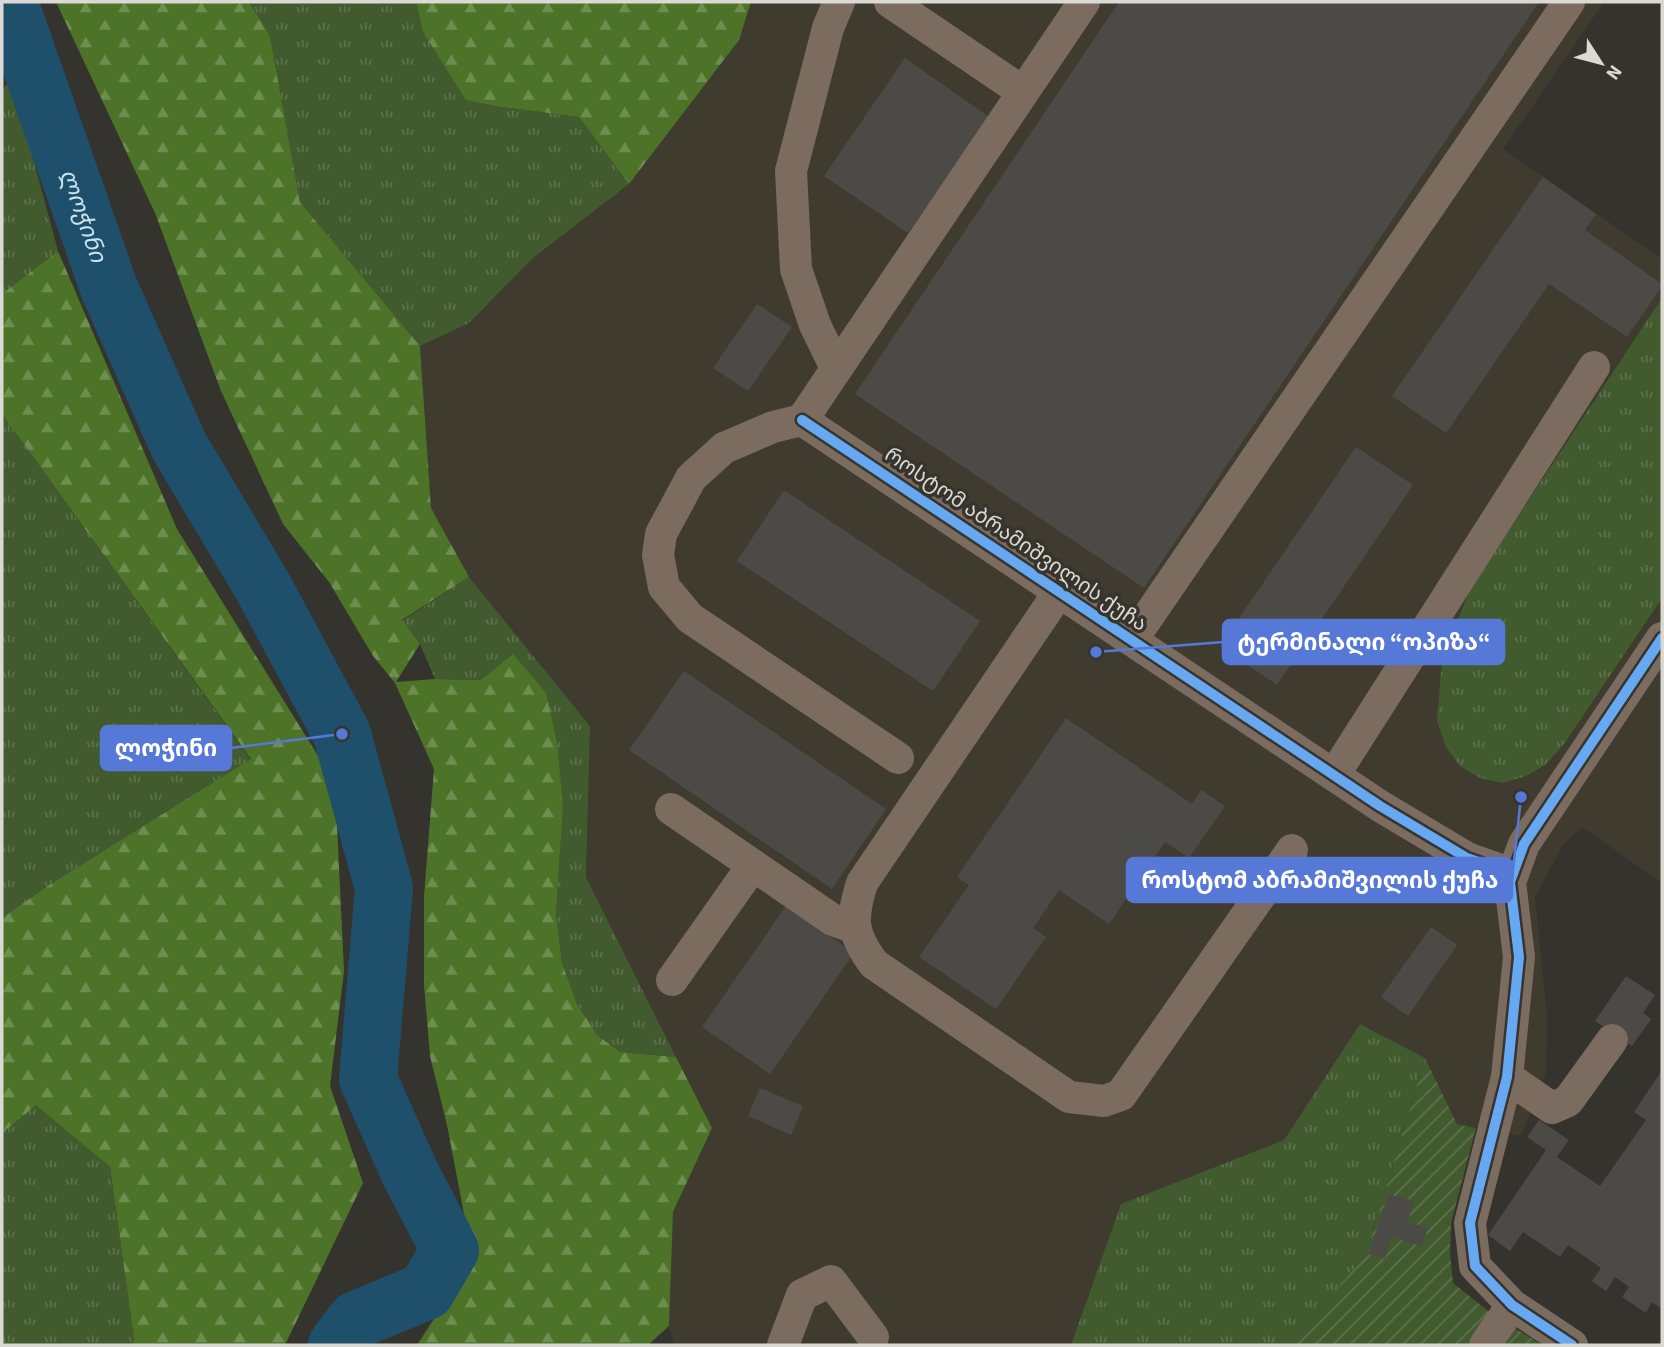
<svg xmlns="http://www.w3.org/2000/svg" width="1664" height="1347" font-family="'Source Sans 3','Noto Sans Georgian',sans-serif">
	<defs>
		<pattern id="grass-tufts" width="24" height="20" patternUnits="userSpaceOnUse" patternTransform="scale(1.75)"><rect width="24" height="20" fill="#425b2e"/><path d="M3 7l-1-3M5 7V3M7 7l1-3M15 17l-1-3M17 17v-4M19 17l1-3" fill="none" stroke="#5d724b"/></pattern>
		<pattern id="forest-firs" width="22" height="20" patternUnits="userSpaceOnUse" patternTransform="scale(1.75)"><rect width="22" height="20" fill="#4c7327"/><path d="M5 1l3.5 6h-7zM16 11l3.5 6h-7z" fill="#6e8d50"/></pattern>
		<pattern id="garden-furrows" width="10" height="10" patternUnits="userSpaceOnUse" patternTransform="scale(1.75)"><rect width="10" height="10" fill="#425b2e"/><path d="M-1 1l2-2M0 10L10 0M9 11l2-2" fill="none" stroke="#5d724b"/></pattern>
	</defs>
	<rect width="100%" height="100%" fill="#34332e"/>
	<path fill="#3f3c2f" d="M751,2H1604L1503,149L1662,259V883L1582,827L1563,845L1535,897L1547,1017L1546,1073L1521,1136L1457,1124L1425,1058L1360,1024L1284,1140L1121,1204L1071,1345H674L669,1326L673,1212L712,1128L586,877L590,726L469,577L431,508L420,346L469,323L533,258L629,184L739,40Z"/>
	<g fill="url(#grass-tufts)">
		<path d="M249,2H416L423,32L502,107L579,117L629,184L533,258L469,323L420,346L300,202L270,36Z"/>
		<path d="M12,80L58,251L2,294V89Z"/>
		<path d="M1662,298V598L1564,744L1545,765L1526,776L1502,783L1480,778L1460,766L1446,747L1437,721L1442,661L1470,589Z"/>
		<path d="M2,414L251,760L49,885L2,918Z"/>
		<path d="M469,577L590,726L586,877L676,1057L620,1052L597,1035L577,1004L562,963L556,914L563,808L481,680L435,679L420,644L402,621Z"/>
		<path d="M1360,1024L1425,1058L1366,1254L1289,1345H1071L1121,1204L1284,1140Z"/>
		<path d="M36,1104L110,1167L134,1339L132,1345H2V1133Z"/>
	</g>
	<g fill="url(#forest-firs)">
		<path d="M56,2H249L270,36L300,202L420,346L431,508L469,577L402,620L420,644L396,682L435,679L481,680L513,654L546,693L557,743L563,808L556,914L562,963L577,1004L597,1035L620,1052L676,1057L712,1128L673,1212L669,1326L648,1345H417L458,1282L469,1240L447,1125L430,1056L424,985V896L434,769L395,683L373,656L329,582L283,524L221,391L155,213Z"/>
		<path d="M416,2H751L739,40L629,184L579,117L502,107L466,100L423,32Z"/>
		<path d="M58,251L177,529L335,783L344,971L330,1086L363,1183L285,1345H132L134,1339L110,1167L36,1105L2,1133V918L49,885L251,759L2,414V294Z"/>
	</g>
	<path fill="url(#garden-furrows)" d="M1425,1058L1457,1124L1476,1128L1451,1223L1450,1253L1453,1283L1492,1314L1542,1345H1289L1366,1254Z"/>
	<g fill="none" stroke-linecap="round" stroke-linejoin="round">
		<path stroke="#1e506c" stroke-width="58" id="s1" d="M9,2L109,288L179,446L263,587L342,734L384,888L368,1079L410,1173L450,1250L426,1291L356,1320L337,1345"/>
	</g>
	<g fill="#4c4a46">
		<path d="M1119,2H1539L1144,588L855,394Z"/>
		<path d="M905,58L989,117L908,233L824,176Z"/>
		<path d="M1543,177L1596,214L1585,230L1662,284V286L1627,337L1549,284L1446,433L1392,396Z"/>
		<path d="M757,304L792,327L748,391L713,368Z"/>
		<path d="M1356,447L1413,485L1277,685L1220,646Z"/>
		<path d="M784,490L980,621L933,691L737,561Z"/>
		<path d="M684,671L886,809L832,889L629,750Z"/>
		<path d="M1066,718L1192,804L1201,790L1225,806L1189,858L1165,842L1109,924L1059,890L1033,928L1046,937L996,1009L919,957L969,885L957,877Z"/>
		<path d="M786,906L854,953L770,1074L702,1027Z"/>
		<path d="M1431,927L1457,945L1408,1016L1381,997Z"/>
		<path d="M1626,976L1655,995L1643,1013L1651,1019L1632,1046L1595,1021Z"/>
		<path d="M1662,1070V1309L1652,1302L1646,1313L1622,1297L1629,1287L1615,1277L1606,1291L1592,1281L1601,1268L1568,1245L1560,1257L1523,1232L1510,1251L1488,1235L1546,1150L1527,1137L1539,1120L1569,1140L1557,1157L1600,1186L1646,1120L1634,1112Z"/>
		<path d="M760,1088L803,1106L791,1135L748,1116Z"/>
		<path d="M1388,1194L1414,1201L1408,1222L1428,1228L1422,1246L1391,1237L1385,1259L1369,1254Z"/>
	</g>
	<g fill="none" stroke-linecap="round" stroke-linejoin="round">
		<g stroke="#7b6c5f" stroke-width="32">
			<path d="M890,2L1023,92"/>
			<path d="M836,368L815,325L796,269L791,171L828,28L839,2"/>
			<path d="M802,420L1380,806L1467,858L1513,874"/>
			<path d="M802,420L773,427L724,448L691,478L675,508L661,534L658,555L664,587L690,618L898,758"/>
			<path d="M802,420L1084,2"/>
			<path d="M1059,592L862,883C851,919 851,933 874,964L1069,1097L1104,1101L1121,1095L1292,850"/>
			<path d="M1132,640L1569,2"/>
			<path d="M1334,775L1594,367"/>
			<path d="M671,809L833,920L855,928"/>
			<path d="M672,980L753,865"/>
			<path d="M1507,1077L1552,1108L1568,1101L1612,1040"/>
			<path d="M783,1345L802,1295L831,1281L873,1337"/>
			<path d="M1485,1345L1512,1305"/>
			<path d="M1572,1345L1512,1305L1475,1266L1470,1223L1507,1077L1519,957L1510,882L1524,844L1662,638"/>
		</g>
		<g stroke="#36342c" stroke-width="15">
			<g id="cycleway">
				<path d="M802,420L1380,806L1467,858L1513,874"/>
				<path d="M1572,1345L1512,1305L1475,1266L1470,1223L1507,1077L1519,957L1510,882L1524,844L1662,638"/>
			</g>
		</g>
		<use href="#cycleway" stroke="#66a8f1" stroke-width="10"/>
	</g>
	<g text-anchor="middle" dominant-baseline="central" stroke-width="7" stroke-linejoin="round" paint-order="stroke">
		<g font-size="21" fill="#dad9d4" stroke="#36342c">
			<text transform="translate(1016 539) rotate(34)">როსტომ აბრამიშვილის ქუჩა</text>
		</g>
		<g font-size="23" font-style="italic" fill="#cce2f1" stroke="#36342c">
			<text stroke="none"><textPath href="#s1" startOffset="226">ლოჭინი</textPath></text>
		</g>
	</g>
	<path fill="none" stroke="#5678d7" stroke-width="2.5" d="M1096 652L1223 642M342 734L231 748M1521 797L1512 880"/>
	<g fill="#5678d7" stroke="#36342c" stroke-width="2.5">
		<circle cx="1096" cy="652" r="7"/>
		<circle cx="342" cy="734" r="7"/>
		<circle cx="1521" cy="797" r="7"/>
	</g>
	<g fill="#5678d7" stroke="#5678d7" stroke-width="2.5">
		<rect x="1223" y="620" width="281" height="44" rx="7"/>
		<rect x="101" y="726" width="130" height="44" rx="7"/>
		<rect x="1127" y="858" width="385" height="44" rx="7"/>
	</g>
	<g font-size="23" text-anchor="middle" font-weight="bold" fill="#fff">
		<text x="1364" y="650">ტერმინალი “ოპიზა“</text>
		<text x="166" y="756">ლოჭინი</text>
		<text x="1320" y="888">როსტომ აბრამიშვილის ქუჩა</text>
	</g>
	<rect width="1664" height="1347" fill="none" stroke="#dad9d4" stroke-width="7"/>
	<g transform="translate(1601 63) rotate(126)" stroke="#36342c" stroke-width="5" paint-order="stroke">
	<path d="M0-5L12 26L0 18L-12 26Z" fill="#dad9d4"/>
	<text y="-10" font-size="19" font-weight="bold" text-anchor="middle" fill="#dad9d4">N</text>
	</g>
</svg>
